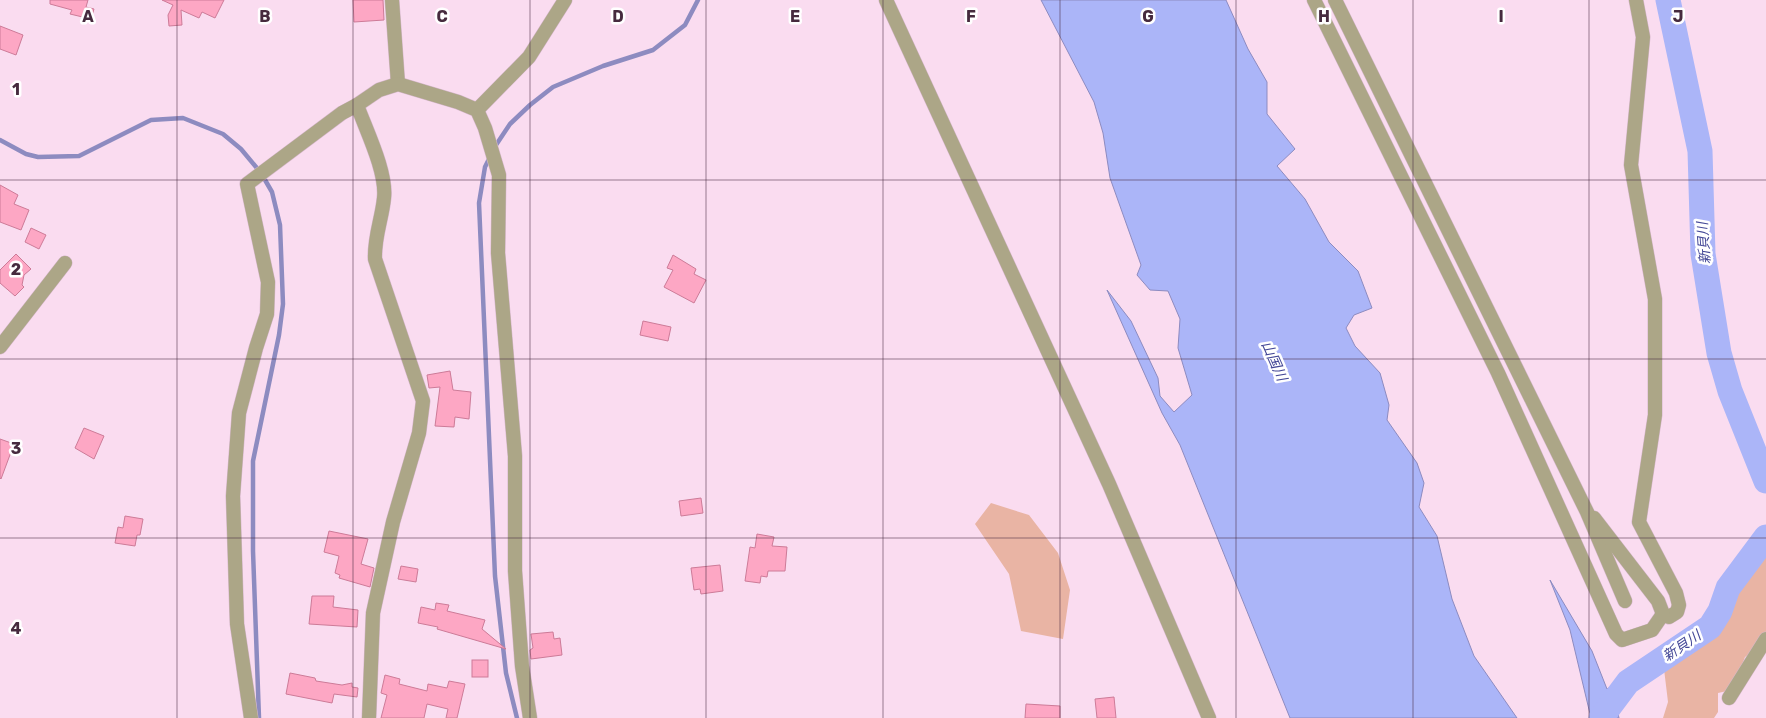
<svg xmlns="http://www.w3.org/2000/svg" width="1766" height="718" font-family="Rubik,'Noto Sans JP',sans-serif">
	<rect width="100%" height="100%" fill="#fadcf0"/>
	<g fill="#e9b4a4">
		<path d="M991,503L1029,515L1058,553L1070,590L1063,639L1021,631L1009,574L975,524Z"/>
		<path d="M1766,545V635L1762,645L1745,657L1737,678L1727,691L1718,693V712L1714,718H1663L1668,702L1664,669L1674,649L1689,642H1704L1718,627L1731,596Z"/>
	</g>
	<g fill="#abb5f8" stroke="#8d8bc0">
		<path d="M1041,0H1226L1248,49L1267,82V114L1295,149L1277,166L1305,199L1329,242L1358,271L1372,308L1354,315L1346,328L1355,346L1380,373L1389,405L1387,420L1417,463L1424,483L1419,507L1437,536L1452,599L1474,656L1517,718H1290L1180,445L1162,413L1107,290L1131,321L1158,378L1160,396L1174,412L1192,395L1178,348L1180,319L1168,291L1150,290L1137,275L1141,265L1110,178L1103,133L1094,102Z"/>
		<path d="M1550,580L1592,651L1607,689L1638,671L1642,678L1616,705L1619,718H1591L1570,630Z"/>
	</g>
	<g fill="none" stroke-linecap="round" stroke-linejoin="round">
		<g stroke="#8d8bc0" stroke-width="4.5">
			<path d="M0,140L26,154L38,157L79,156L151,120L183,118L223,134L241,149L261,173L272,192L280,225L283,304L279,335L253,461V551L259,718"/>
			<path d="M494,148L510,124L530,105L553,87L603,66L653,50L685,25L698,0"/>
			<path d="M490,157L485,167L479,203L495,576L506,673L517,718"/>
		</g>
		<g stroke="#abb5f8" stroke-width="25">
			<path d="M1668,0L1700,151L1703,254L1719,353L1730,391L1766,481"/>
			<path d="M1601,718L1628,682L1710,627L1720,611L1728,588L1766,537"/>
		</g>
	</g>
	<g fill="#fda7c4" stroke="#cd7b98">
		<path d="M50,0H88L86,7L94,9L91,19L70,14L72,10L50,4Z"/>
		<path d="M162,0H224L215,18L202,12L199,18L181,10L182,25L169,26L168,15L173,5Z"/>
		<path d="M353,0H383L384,20L354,22Z"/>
		<path d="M0,26L23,35L16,55L0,49Z"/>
		<path d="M0,185L18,195L14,204L29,210L21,230L0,222Z"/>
		<path d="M31,228L46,235L39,249L25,242Z"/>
		<path d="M16,254L31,269L24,275L22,285L24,287L15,296L0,283V270Z"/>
		<path d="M673,255L696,269L694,274L706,280L694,303L664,287L673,270L667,268Z"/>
		<path d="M643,321L671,327L668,341L640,335Z"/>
		<path d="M450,371L453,390L471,392L469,419L455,417L454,427L435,426L440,387L429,388L427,375Z"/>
		<path d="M84,428L104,436L94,459L75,448Z"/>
		<path d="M0,439L14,444L1,479L0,478Z"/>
		<path d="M701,498L703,513L681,516L679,501Z"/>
		<path d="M125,516L143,519L140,535H137L135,546L115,543L118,527L123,528Z"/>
		<path d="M329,531L368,539L361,564L374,568L370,587L339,578L340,575L335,573L339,556L324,552Z"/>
		<path d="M757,534L774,537L772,546L787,547L785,571H768L767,577L761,576L760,583L745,581L750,547L755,548Z"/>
		<path d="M720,565L723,591L701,594L700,589L694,590L691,568Z"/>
		<path d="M401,566L418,569L416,582L398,579Z"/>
		<path d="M312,596H334L333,607L358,610L357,627L309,624Z"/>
		<path d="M436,603L449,605L447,611L485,620L482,629L506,649L437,629L438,627L418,623L421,607L435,610Z"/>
		<path d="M553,632L554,639L560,638L562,655L531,659L530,650L533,648L531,634Z"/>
		<rect x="472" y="660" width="16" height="17"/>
		<path d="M290,673L315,678L316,681L342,685L352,683V687L358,688L357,697L334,694L332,703L286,694Z"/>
		<path d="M385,675L400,679L399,684L427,691L428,684L447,688L449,681L465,684L457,718H446L448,709L427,704L424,718H381L387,695L381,693Z"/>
		<path d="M1114,697L1116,718H1097L1095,699Z"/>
		<path d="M1026,704L1060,706V718H1025Z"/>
	</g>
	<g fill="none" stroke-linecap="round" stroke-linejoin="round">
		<g stroke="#d6b8cc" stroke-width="15">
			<g id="minor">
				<path d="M392,0L398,84"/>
				<path d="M886,0L1109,484L1209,718"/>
				<path d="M1314,0L1498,373L1616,634L1622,640L1652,630L1663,614L1669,617L1677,612L1679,605L1676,593L1639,522L1655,415V299L1631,165L1643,37L1636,0"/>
				<path d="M1335,0L1587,512L1625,601"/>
				<path d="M477,110L529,57L565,0"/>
				<path d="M0,347L65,263"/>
				<path d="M1594,518L1658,601L1663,614"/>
				<path d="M1729,698L1766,639"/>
				<path d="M251,718L237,624L233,496L239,413L256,348L267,314L268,282L247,184L342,113L357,105"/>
				<path d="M369,718L373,613L393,522L419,433L423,401L375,259C374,237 382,219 384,198C387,172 366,130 357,105L379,90L398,84L458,102L477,110L485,128L499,175L498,253L515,456V571L522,666L530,718"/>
			</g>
		</g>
		<use href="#minor" stroke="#aca687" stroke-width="14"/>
	</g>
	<path fill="none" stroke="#462a3e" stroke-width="1" stroke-opacity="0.55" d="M177,0V718M353,0V718M530,0V718M706,0V718M883,0V718M1060,0V718M1236,0V718M1413,0V718M1589,0V718M0,180H1766M0,359H1766M0,538H1766"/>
	<g text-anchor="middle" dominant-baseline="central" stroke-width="5" stroke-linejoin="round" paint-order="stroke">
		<g font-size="14" font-style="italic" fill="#444897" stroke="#fff">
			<text transform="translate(1704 243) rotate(-94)">新貝川</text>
			<text transform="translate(1274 361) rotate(66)">山国川</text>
			<text transform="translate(1682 646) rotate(-34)">新貝川</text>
		</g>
	</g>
	<g font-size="16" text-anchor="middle" font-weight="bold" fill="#462a3e" stroke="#fff" stroke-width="5" stroke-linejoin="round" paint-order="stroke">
		<text x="88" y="22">A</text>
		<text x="265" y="22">B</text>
		<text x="442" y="22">C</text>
		<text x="618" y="22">D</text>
		<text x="795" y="22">E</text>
		<text x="971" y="22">F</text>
		<text x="1148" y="22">G</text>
		<text x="1324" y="22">H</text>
		<text x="1501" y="22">I</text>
		<text x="1678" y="22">J</text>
		<text x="16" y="95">1</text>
		<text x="16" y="275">2</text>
		<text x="16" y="454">3</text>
		<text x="16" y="634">4</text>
	</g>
</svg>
